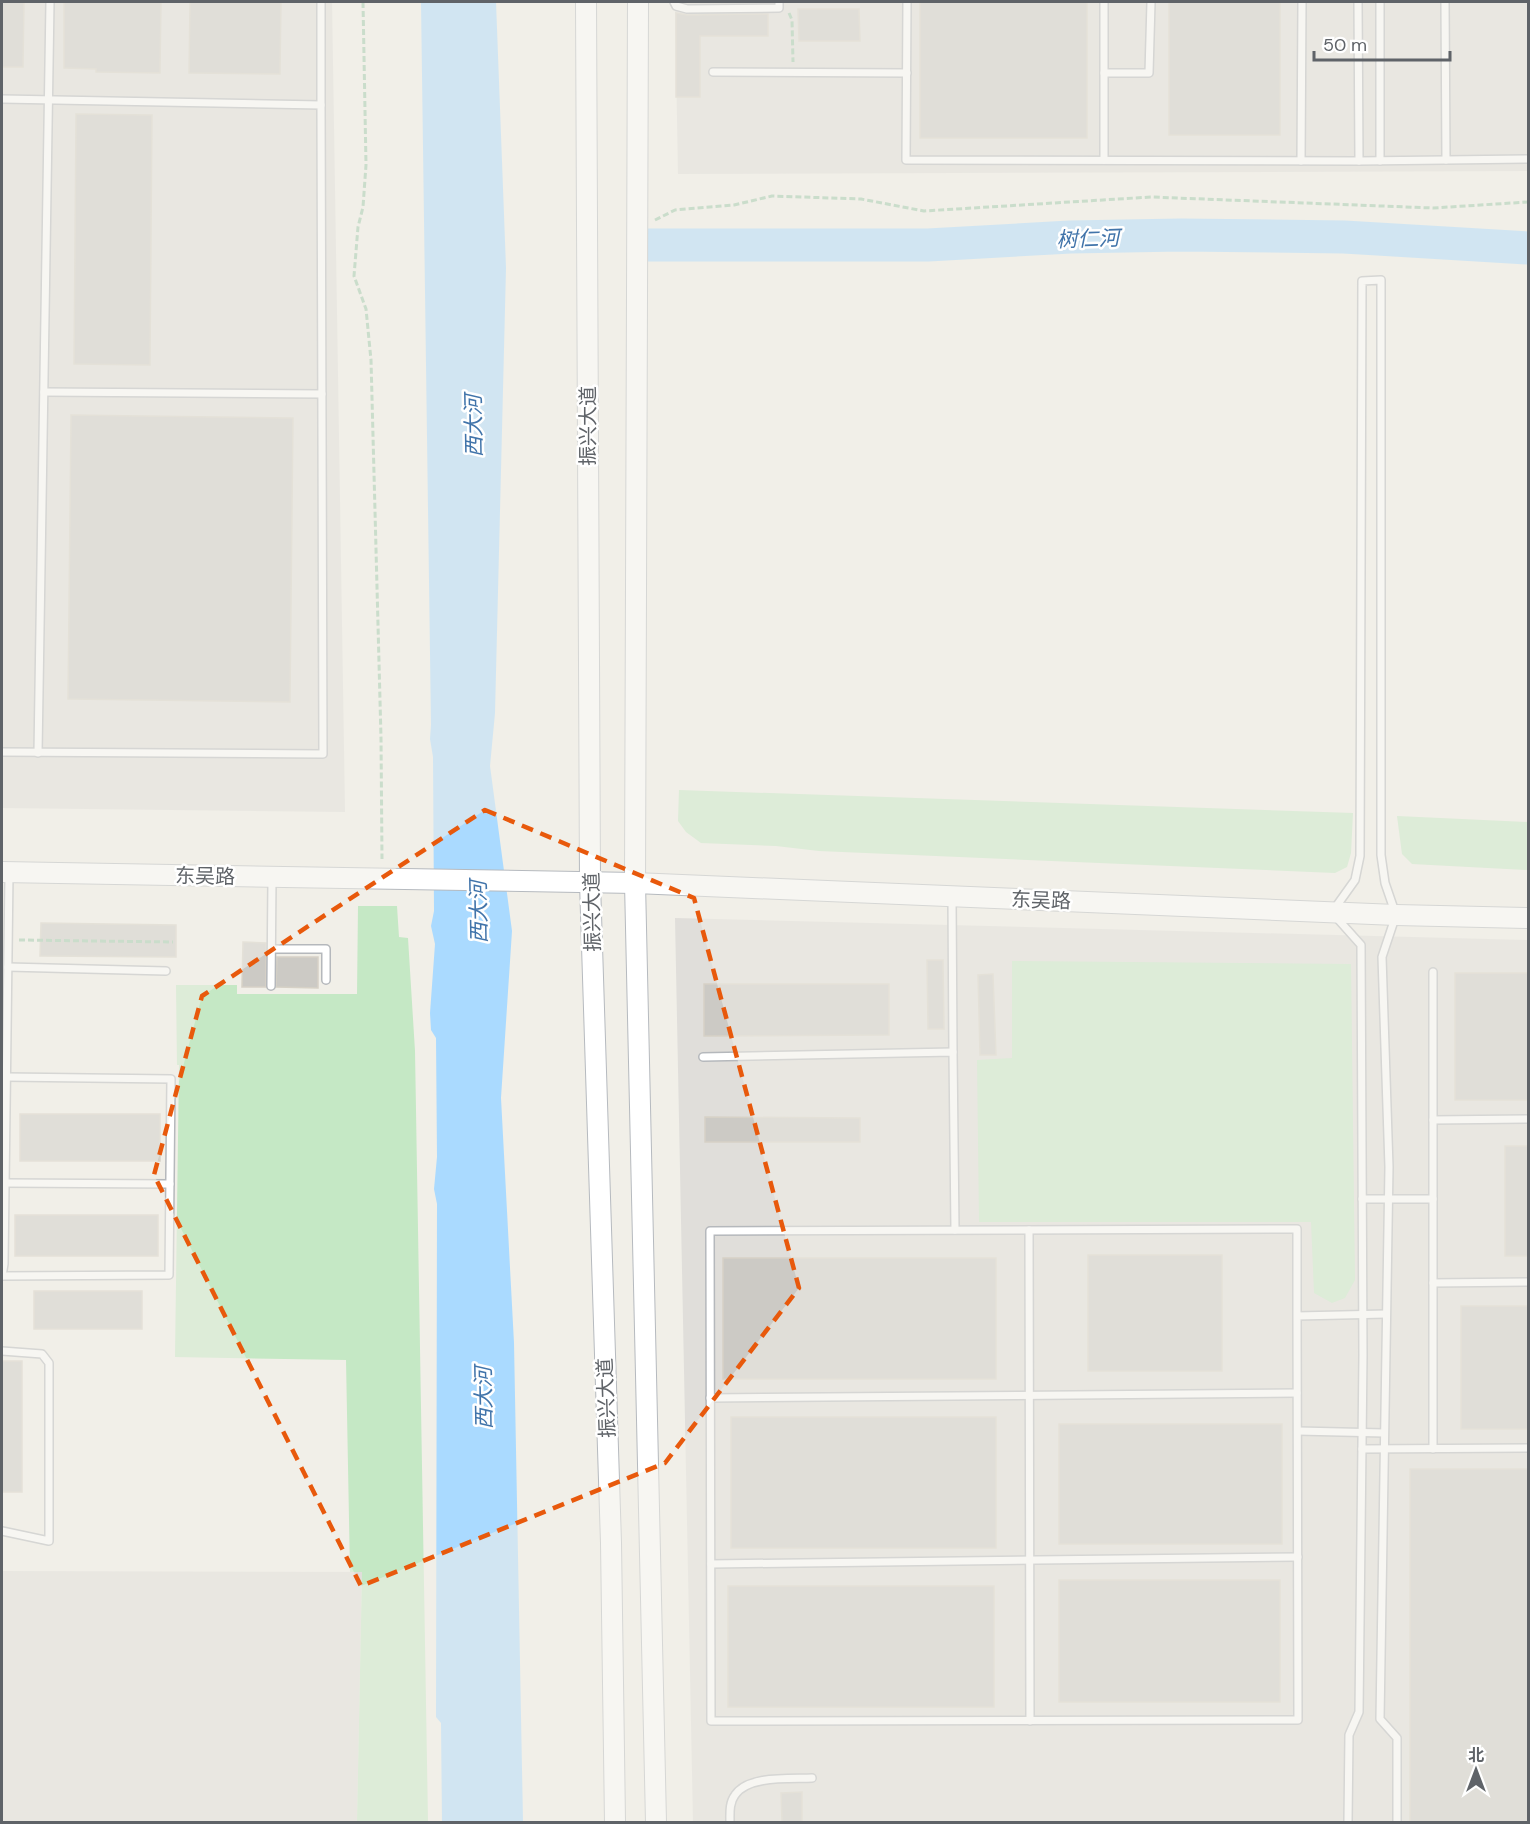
<svg xmlns="http://www.w3.org/2000/svg" width="1530" height="1824" font-family="'DM Sans','Noto Sans SC',sans-serif">
	<rect width="100%" height="100%" fill="#f1efe8"/>
	<g fill="#e0deda">
		<path d="M2,2H332L345,812L2,808Z"/>
		<path d="M675,2H1528V171L678,174Z"/>
		<path d="M675,918L1528,940V1822H693Z"/>
		<path d="M2,1571L362,1572L357,1822H2Z"/>
	</g>
	<g fill="#c5e8c5">
		<path d="M679,790L1353,813L1351,853L1347,867L1335,873L819,851L776,846L701,843L686,832L678,821Z"/>
		<path d="M1397,816L1528,822V870L1412,864L1402,854Z"/>
		<path d="M358,906H397L399,937L408,938L415,1051L428,1822H357L362,1572H350L346,1360L175,1357L179,1065H177L176,985H237V994H357Z"/>
		<path d="M1012,961L1351,964L1355,1280L1345,1298L1332,1303L1314,1293L1311,1222H979L977,1060L1012,1058Z"/>
	</g>
	<path fill="#aadaff" d="M421,2H496L506,268L495,713L490,766L512,931L501,1098L514,1343L523,1822H442L441,1723L436,1717L437,1204L434,1189L437,1157L436,1038L431,1030L430,1013L435,944L431,926L434,911L433,757L430,739L431,725Z"/>
	<g fill="none" stroke-linecap="round" stroke-linejoin="round">
		<path stroke="#aadaff" stroke-width="33" d="M648,245H928L1070,237L1181,235L1344,237L1528,248"/>
	</g>
	<g fill="#cccac5" stroke="#d6d1c6" stroke-width="1.5">
		<path d="M2,2H24L23,67H2Z"/>
		<path d="M64,2H161L160,73L96,72V69L64,68Z"/>
		<path d="M190,2H281L280,74L189,73Z"/>
		<rect x="920" y="2" width="167" height="136"/>
		<rect x="1169" y="2" width="111" height="133"/>
		<path d="M798,9H859L860,41H799Z"/>
		<path d="M676,13L687,15L768,14V36H700V97H676Z"/>
		<path d="M76,114L152,115L150,365L74,364Z"/>
		<path d="M71,415L293,418L290,702L68,699Z"/>
		<path d="M41,923L176,925V957L40,956Z"/>
		<path d="M243,942L266,943V987H242Z"/>
		<path d="M277,957H318V988L276,987Z"/>
		<path d="M927,960H943L944,1029H928Z"/>
		<rect x="1455" y="973" width="73" height="127"/>
		<path d="M993,974L996,1055H980L978,975Z"/>
		<path d="M704,984H889V1035L704,1036Z"/>
		<rect x="20" y="1114" width="140" height="47"/>
		<path d="M705,1117L860,1118V1142H705Z"/>
		<rect x="1505" y="1146" width="23" height="110"/>
		<rect x="15" y="1215" width="143" height="41"/>
		<rect x="1088" y="1255" width="134" height="116"/>
		<rect x="723" y="1258" width="273" height="121"/>
		<rect x="34" y="1291" width="108" height="38"/>
		<rect x="1461" y="1306" width="67" height="123"/>
		<rect x="2" y="1361" width="20" height="131"/>
		<rect x="731" y="1417" width="265" height="131"/>
		<rect x="1059" y="1424" width="223" height="120"/>
		<rect x="1410" y="1469" width="118" height="353"/>
		<rect x="1059" y="1580" width="221" height="122"/>
		<rect x="728" y="1586" width="266" height="121"/>
		<path d="M802,1792V1822H782L781,1793Z"/>
	</g>
	<g fill="none" stroke-linecap="round" stroke-linejoin="round">
		<g stroke="#b5b8bc" stroke-width="10">
			<g id="lane">
				<path d="M321,2V105"/>
				<path d="M674,2L676,6L687,9L779,8V2"/>
				<path d="M907,2L906,160L1359,161L1446,160"/>
				<path d="M1358,2L1359,161"/>
				<path d="M1380,2V161"/>
				<path d="M1445,2L1446,160L1528,159"/>
				<path d="M713,72L907,73"/>
				<path d="M1104,73H1149L1151,2"/>
				<path d="M2,99L321,105L323,754L2,752"/>
				<path d="M1104,160V2"/>
				<path d="M1301,161L1302,2"/>
				<path d="M44,392L322,394"/>
				<path d="M38,753L50,2"/>
				<path d="M952,899L953,1052"/>
				<path d="M1335,908L1355,880L1360,856L1362,281L1381,280V855L1385,883L1396,915L1382,957L1389,1167L1380,1719L1397,1738V1822"/>
				<path d="M1336,917L1361,945L1363,1355L1359,1712L1349,1735L1348,1822"/>
				<path d="M272,949H326V980"/>
				<path d="M8,967L166,971"/>
				<path d="M1433,972V1449"/>
				<path d="M271,986L272,880"/>
				<path d="M703,1057L953,1052L955,1230"/>
				<path d="M1433,1120L1528,1119"/>
				<path d="M5,1183L170,1184"/>
				<path d="M1362,1199H1433"/>
				<path d="M1029,1230L1030,1721"/>
				<path d="M2,1276L169,1275L171,1079L6,1077"/>
				<path d="M2,1276L4,1264L9,874"/>
				<path d="M1433,1283L1528,1282"/>
				<path d="M1297,1316L1298,1720L711,1721L710,1231L1297,1229V1316L1386,1314"/>
				<path d="M2,1351L42,1354L49,1363V1541L2,1531"/>
				<path d="M710,1398L1297,1393"/>
				<path d="M1298,1431L1384,1433"/>
				<path d="M1362,1449L1528,1448"/>
				<path d="M711,1564L1298,1557"/>
				<path d="M730,1822C730,1813 729,1803 735,1795C748,1775 791,1779 812,1778"/>
			</g>
		</g>
		<g stroke="#b6babf" stroke-width="22">
			<g id="secondary">
				<path d="M586,2L590,883L611,1543L615,1822"/>
				<path d="M638,2L635,883L656,1822"/>
				<path d="M2,872L635,883L1396,915L1528,918"/>
			</g>
		</g>
		<g stroke="#9cc7a9" stroke-width="3" stroke-dasharray="6 3" stroke-linecap="butt">
			<path d="M363,2L366,165L363,207L358,227L354,276L366,309L371,360L381,738L382,859"/>
			<path d="M789,13L792,20L793,62"/>
			<path d="M655,220L675,210L734,205L772,196L861,199L924,211L1151,197L1433,208L1528,202"/>
			<path d="M19,940L173,942"/>
		</g>
		<use href="#lane" stroke="#fff" stroke-width="7"/>
		<use href="#secondary" stroke="#fff" stroke-width="20"/>
	</g>
	<path d="M0 0H1530V1824H0ZM485,810L694,898L799,1288L665,1463L361,1586L154,1175L202,996Z" fill="#f1efe8" fill-opacity=".55" fill-rule="evenodd"/>
	<path fill="none" stroke="#e8590c" stroke-width="4.5" stroke-dasharray="12 8" stroke-linejoin="round" d="M485,810L694,898L799,1288L665,1463L361,1586L154,1175L202,996Z"/>
	<g text-anchor="middle" dominant-baseline="central" stroke-width="5" stroke-linejoin="round" paint-order="stroke">
		<g font-size="20" fill="#5f6368" stroke="#fff">
			<text transform="translate(588 426) rotate(-90)">振兴大道</text>
			<text transform="translate(205 876) rotate(1)">东吴路</text>
			<text transform="translate(1041 900) rotate(2)">东吴路</text>
			<text transform="translate(592 912) rotate(-91)">振兴大道</text>
			<text transform="translate(606 1398) rotate(-92)">振兴大道</text>
		</g>
		<g font-size="21" font-style="italic" fill="#4174aa" stroke="#fff">
			<text transform="translate(1088 239) rotate(-2)">树仁河</text>
			<text transform="translate(474 426) rotate(-91)">西大河</text>
			<text transform="translate(479 912) rotate(-91)">西大河</text>
			<text transform="translate(484 1398) rotate(-91)">西大河</text>
		</g>
	</g>
	<rect width="1530" height="1824" fill="none" stroke="#5f6368" stroke-width="6"/>
	<g transform="translate(1476 1770)" stroke="#ffffff" stroke-width="4.5" paint-order="stroke">
	<path d="M0-4.5L10 22L0 15L-10 22Z" fill="#5f6368"/>
	<text y="-9" font-size="16" font-weight="bold" text-anchor="middle" fill="#5f6368">北</text>
	</g>
	<path d="M1314 51v9h136v-9" fill="none" stroke="#5f6368" stroke-width="3"/>
	<text x="1323" y="51" font-size="18" fill="#5f6368" stroke="#ffffff" stroke-width="4.5" paint-order="stroke">50 m</text>
</svg>
